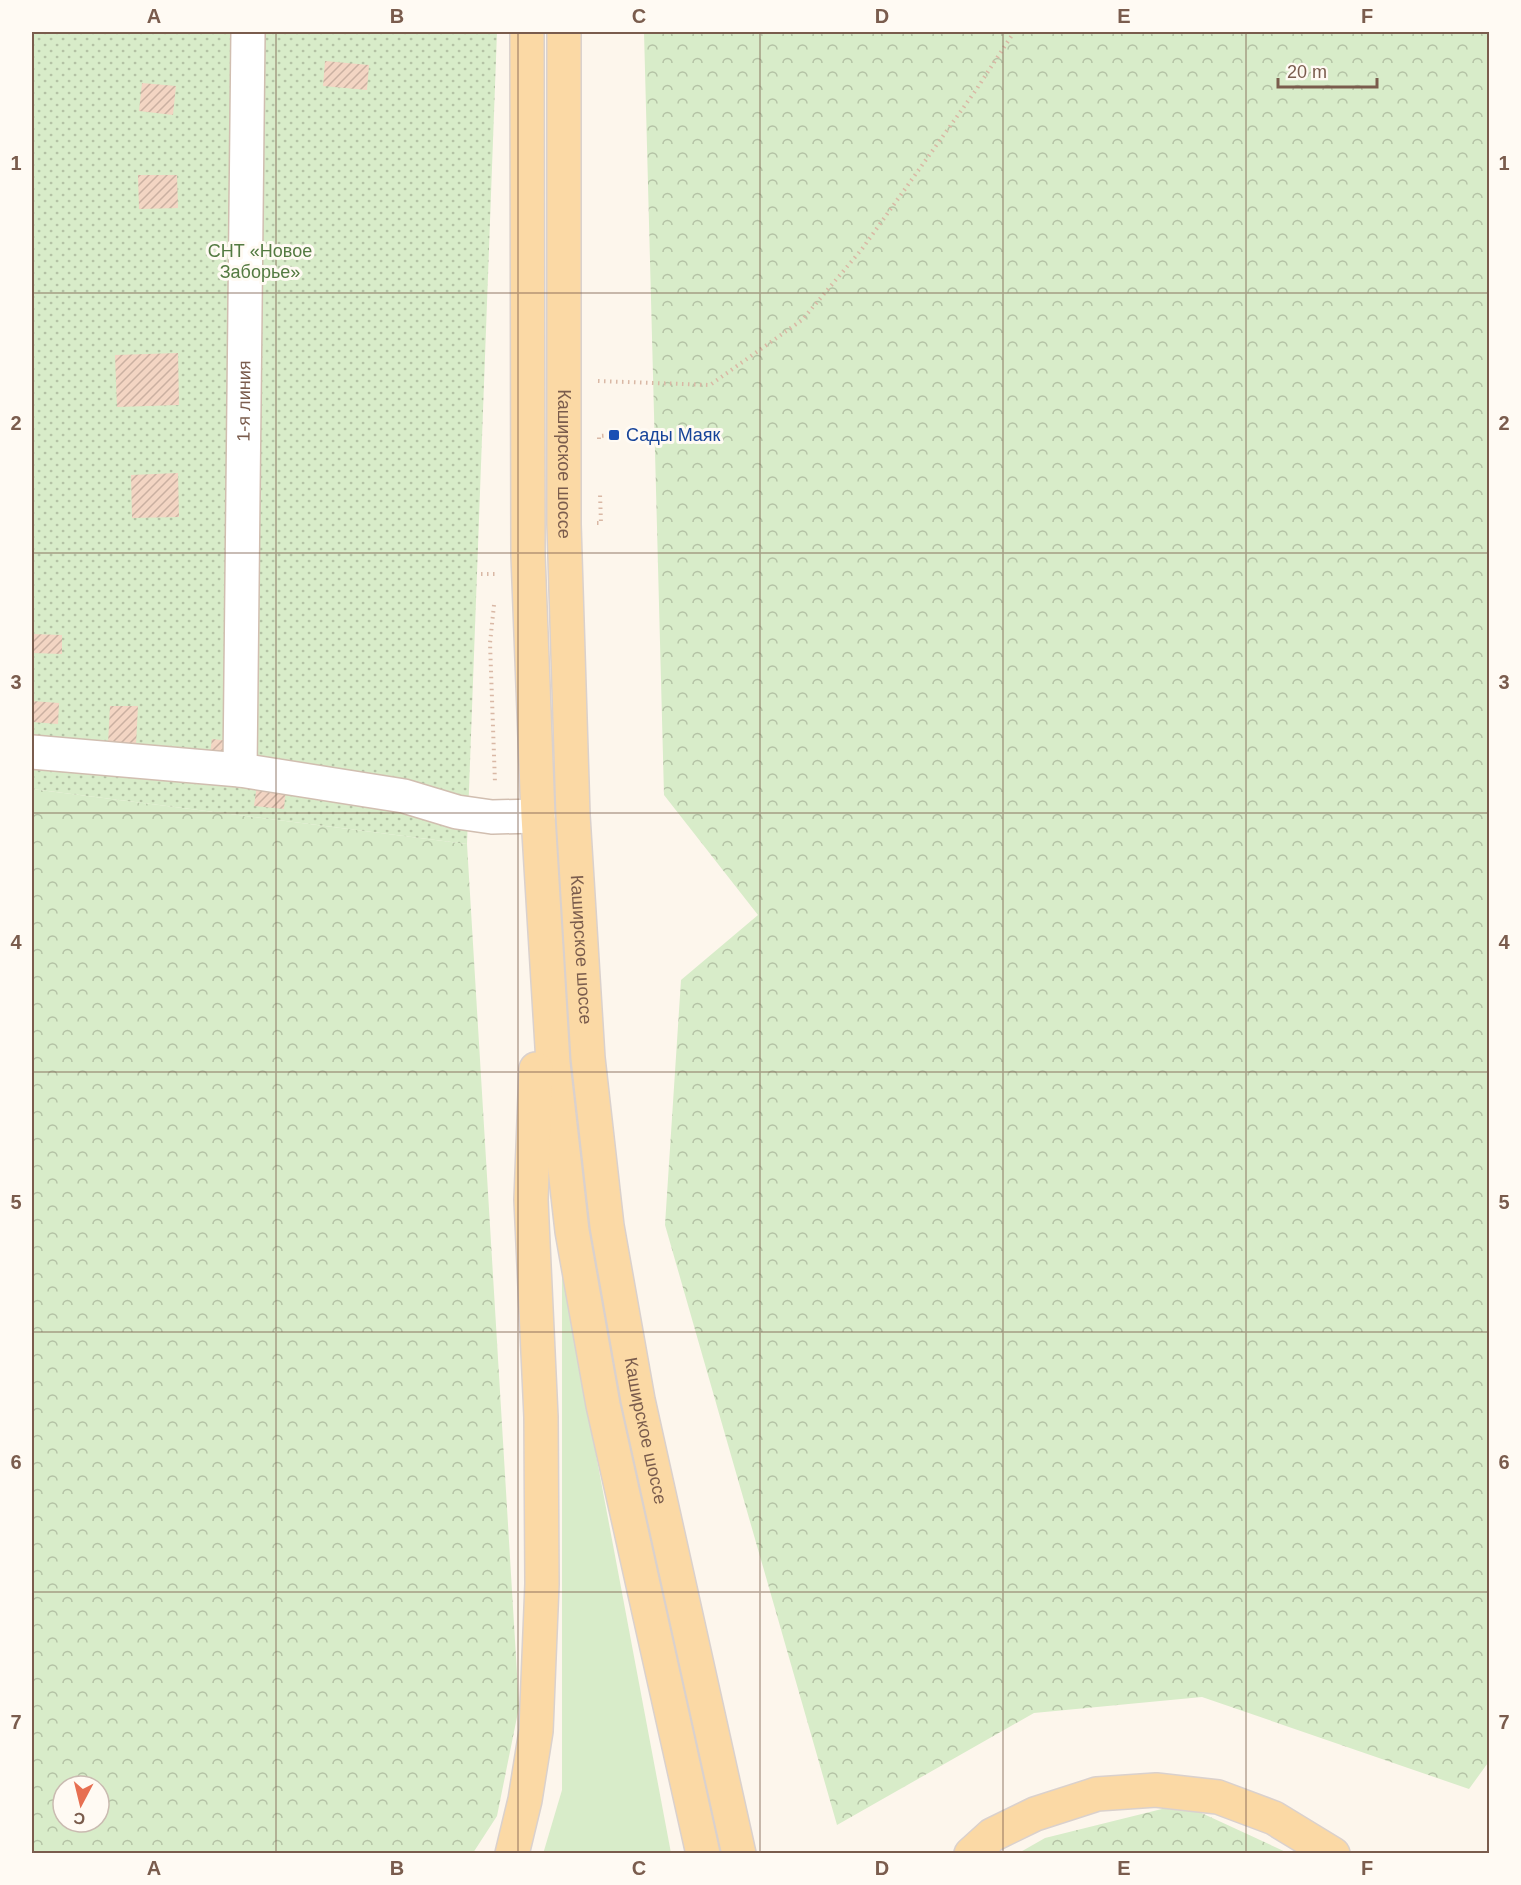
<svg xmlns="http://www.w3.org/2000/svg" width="1521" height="1885" font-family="Arial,sans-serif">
	<defs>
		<pattern id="forest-crowns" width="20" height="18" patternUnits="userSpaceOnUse" patternTransform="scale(1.5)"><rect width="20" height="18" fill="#d8ecc9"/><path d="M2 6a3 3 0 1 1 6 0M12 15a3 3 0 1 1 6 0" fill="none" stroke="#b4c2a5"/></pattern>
		<pattern id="park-dots" width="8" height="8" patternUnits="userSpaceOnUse" patternTransform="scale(1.5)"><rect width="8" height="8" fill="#d8ecc9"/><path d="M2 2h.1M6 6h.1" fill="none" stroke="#b4c2a5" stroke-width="1.8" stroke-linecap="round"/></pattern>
		<pattern id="building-hatch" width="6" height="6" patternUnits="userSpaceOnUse" patternTransform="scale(1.5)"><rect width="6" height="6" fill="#f3d5c3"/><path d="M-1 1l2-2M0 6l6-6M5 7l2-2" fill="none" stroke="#cab0a1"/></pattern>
	</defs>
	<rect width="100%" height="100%" fill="#fdf6ec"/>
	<path fill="#d8ecc9" d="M562,1274L671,1853L543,1854L562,1790Z"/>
	<g fill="url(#forest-crowns)" fill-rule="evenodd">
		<path d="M644,32H1489L1490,1760L1469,1789L1202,1697L1034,1713L837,1825L665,1225L681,980L758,915L664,795Z"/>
		<path d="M32,789L467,844L519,1707L497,1816L473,1853L32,1854ZM63,1786H99V1822H63Z"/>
		<path d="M1182,1804L1288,1853L1017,1854L1045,1838Z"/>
	</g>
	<path fill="url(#park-dots)" d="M32,32H497L467,844L32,789Z"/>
	<g fill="url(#building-hatch)">
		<path d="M325,61L369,65L367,90L323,86Z"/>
		<path d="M142,83L176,86L173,115L139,111Z"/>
		<path d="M138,175H177L178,208L139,209Z"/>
		<path d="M178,353L179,405L117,407L115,355Z"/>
		<path d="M178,473L179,517L132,518L131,475Z"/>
		<path d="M32,634L62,635V654L32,653Z"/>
		<path d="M32,701L59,703L58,724L32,722Z"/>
		<path d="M110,706H138L136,745L108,744Z"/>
		<path d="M212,739L231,741L229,755L210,753Z"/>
		<path d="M257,785L286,789L284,809L254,806Z"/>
	</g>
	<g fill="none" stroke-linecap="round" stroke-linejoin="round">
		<g stroke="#d1beb0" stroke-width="36">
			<g id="street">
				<path d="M32,752L240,770L404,796L457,812L492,817L538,816"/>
				<path id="s1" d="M240,770L248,32"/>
			</g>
		</g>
		<g stroke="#dad1cd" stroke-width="36">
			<g id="primary">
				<path d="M527,32L528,555L538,816L553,1063L572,1231L603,1405L703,1854"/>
				<path id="s2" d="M564,32V524L573,815L588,1058L607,1226L638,1400L739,1854"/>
				<path d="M512,1854L525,1800L536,1731L542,1584L541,1417L531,1200L536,1069"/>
				<path d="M971,1854L992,1835L1035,1814L1097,1794L1156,1790L1218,1797L1274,1818L1333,1854"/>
			</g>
		</g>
		<g stroke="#d9b8a5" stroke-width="4" stroke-dasharray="1.5 4.5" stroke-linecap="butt">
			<path d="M598,381L710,385L802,320L862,249L976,90L1014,32"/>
			<path d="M599,439V436L614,435"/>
			<path d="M597,523H601L600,494"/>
			<path d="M481,574H496"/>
			<path d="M494,605L490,643L495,783"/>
		</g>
		<use href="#street" stroke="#fff" stroke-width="33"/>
		<use href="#primary" stroke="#fbd9a5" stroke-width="33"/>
	</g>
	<path fill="none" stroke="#7a5c4d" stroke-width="1.5" stroke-opacity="0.55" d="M276,32V1854M518,32V1854M760,32V1854M1003,32V1854M1246,32V1854M32,293H1490M32,553H1490M32,813H1490M32,1072H1490M32,1332H1490M32,1592H1490"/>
	<rect fill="#1a4fb4" stroke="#fffaf3" stroke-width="2" x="608" y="429" width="12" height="12" rx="3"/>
	<g text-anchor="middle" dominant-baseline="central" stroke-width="6" stroke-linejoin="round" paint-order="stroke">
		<g font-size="18" fill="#537a41" stroke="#fffaf3">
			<text x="260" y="251">СНТ «Новое<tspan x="260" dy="21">Заборье»</tspan></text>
		</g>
		<g font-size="18" fill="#7a5c4d" stroke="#fffaf3">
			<text stroke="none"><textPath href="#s1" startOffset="369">1-я линия</textPath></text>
			<text stroke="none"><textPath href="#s2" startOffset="432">Каширское шоссе</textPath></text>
			<text stroke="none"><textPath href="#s2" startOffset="918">Каширское шоссе</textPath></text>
			<text stroke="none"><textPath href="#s2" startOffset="1404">Каширское шоссе</textPath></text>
		</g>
		<g font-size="18" fill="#164399" stroke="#fffaf3" text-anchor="start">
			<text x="626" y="435">Сады Маяк</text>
		</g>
	</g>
	<rect width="1521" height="1885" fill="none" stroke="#fffaf3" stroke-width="66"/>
	<g transform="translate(81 1804) rotate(187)"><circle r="28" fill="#fffaf3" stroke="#cabbb1" stroke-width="1.5"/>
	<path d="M0-4.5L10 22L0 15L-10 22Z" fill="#e76f51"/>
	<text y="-9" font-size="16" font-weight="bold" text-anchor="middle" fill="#7a5c4d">С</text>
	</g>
	<path d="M1278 78v9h99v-9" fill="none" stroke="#7a5c4d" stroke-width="3"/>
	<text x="1287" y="78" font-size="18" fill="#7a5c4d" stroke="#fffaf3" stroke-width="4.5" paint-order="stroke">20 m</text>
	<rect x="33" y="33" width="1455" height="1819" fill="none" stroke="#7a5c4d" stroke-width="2"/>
	<g font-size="20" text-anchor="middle" font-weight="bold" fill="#7a5c4d">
		<text x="154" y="23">A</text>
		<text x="397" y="23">B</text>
		<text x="639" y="23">C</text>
		<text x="882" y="23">D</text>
		<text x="1124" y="23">E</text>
		<text x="1367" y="23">F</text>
		<text x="16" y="170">1</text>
		<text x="1504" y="170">1</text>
		<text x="16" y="430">2</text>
		<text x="1504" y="430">2</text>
		<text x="16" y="689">3</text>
		<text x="1504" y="689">3</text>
		<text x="16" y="949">4</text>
		<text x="1504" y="949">4</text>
		<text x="16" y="1209">5</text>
		<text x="1504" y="1209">5</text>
		<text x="16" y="1469">6</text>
		<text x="1504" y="1469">6</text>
		<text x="16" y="1729">7</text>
		<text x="1504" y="1729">7</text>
		<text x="154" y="1875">A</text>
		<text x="397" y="1875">B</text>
		<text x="639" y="1875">C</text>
		<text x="882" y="1875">D</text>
		<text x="1124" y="1875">E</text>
		<text x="1367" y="1875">F</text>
	</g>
</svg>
